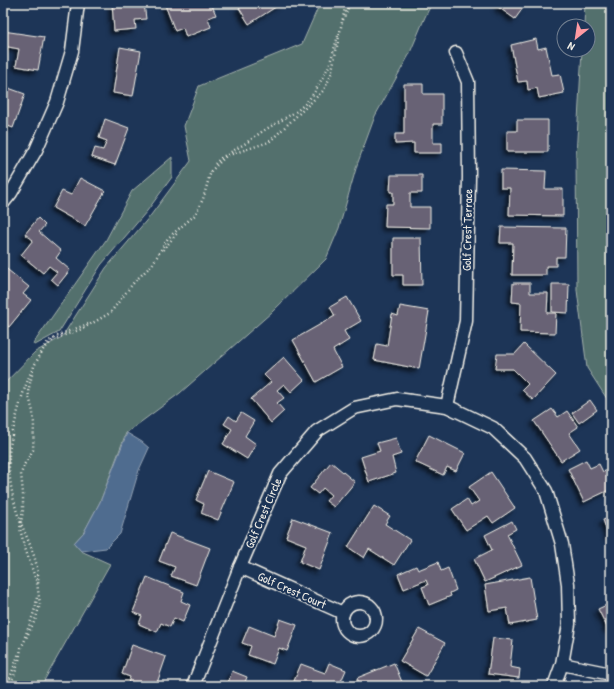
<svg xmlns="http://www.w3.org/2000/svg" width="614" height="689" font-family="'Patrick Hand',sans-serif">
	<defs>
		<filter id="shadow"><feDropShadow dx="-3.5" dy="3.5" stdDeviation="2" flood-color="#0009"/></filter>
	</defs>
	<rect width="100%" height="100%" fill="#1d3557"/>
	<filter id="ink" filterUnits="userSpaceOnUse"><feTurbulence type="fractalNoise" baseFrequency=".025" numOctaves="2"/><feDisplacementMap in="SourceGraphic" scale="8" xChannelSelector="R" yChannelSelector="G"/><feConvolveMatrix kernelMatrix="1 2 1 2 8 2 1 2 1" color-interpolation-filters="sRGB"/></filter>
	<g filter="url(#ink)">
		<g fill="#526f6d" stroke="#a3b0aa">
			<path d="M320,3H432L425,17L409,55L375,116L357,165L339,228L326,259L272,312L180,393L126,433L100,502L84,532L74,543L81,551L110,564L41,686H3V571L5,568L3,565V385L35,352L62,337L106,268L151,215L191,161L184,126L199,86L302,44Z"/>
			<path d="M585,3H611V405L587,368L577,290L576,156L582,50H588V26H584Z"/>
			<path d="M172,157V177L147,211L101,265L59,332L35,345L33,344L106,240L132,191Z"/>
		</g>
		<path fill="#506c8f" stroke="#92a1b3" d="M127,433L142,442L149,448L139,470L120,534L106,548L81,551L74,543L84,532L100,502Z"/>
		<g fill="#686275" stroke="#f4f1e8" filter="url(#shadow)">
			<path d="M112,3H144L146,19L135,20L136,29L114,31Z"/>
			<path d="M171,3H211L216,15L208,18L211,27L186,37L183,28L175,31L165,5Z"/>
			<path d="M246,3H282L249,24L239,8Z"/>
			<path d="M501,3H516L523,8L515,19L498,7Z"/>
			<path d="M3,31L44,37L38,70L16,66L19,49L3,46Z"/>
			<path d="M536,39L538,49L546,47L552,75L560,74L564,93L539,98L537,88L528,90L527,81L518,82L511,45Z"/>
			<path d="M120,47L141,51L133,96L113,93Z"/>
			<path d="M404,84H423V94H442V124H433V143H442V153H414V143L395,144V134H404Z"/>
			<path d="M3,86L25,94L13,128L3,124Z"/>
			<path d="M105,119L129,128L115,165L92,157L95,148L103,150L107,141L99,138Z"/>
			<path d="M517,120H548V152H507V131H517Z"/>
			<path d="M501,170L546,171L545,189H563V216L509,215L510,188H501Z"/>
			<path d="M391,175H422V193H410V207H430V228L385,227L386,204H393V192H390Z"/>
			<path d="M80,178L105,191L85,226L53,208L62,191L71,195Z"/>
			<path d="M38,218L45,225L39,232L61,251L56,258L70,270L58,285L51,279L57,272L49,266L43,273L21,255L33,240L25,234Z"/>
			<path d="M501,227L566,228L565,257H556V266H546V275H512L513,243H500Z"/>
			<path d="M393,238H421L422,285H403V275H393Z"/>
			<path d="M3,266L29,287L23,294L31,300L9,327L3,323Z"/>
			<path d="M513,283H530V293H548L547,313H556L555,333L520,332L521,303L512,302Z"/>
			<path d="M552,284H569L568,313L552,312Z"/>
			<path d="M347,297L361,321L344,331L349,340L333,350L342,367L316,382L293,340L335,316L330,307Z"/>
			<path d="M400,306L429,311L419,369L374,360L377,344L387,346L392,314L398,316Z"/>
			<path d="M524,344L556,375L533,400L522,390L528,384L513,369H495L497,354H515Z"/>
			<path d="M284,357L304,380L291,392L284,384L277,390L284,398L277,403L284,411L271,423L251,399L271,382L264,375Z"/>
			<path d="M590,400L597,410L579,423L572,413Z"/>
			<path d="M552,409L558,417L567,411L578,427L569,433L580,449L561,461L534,421Z"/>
			<path d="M241,413L254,421L245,436L256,444L247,459L223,444L232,429L224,424L229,416L236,421Z"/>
			<path d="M429,435L465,453L456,471L447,467L443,475L415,462Z"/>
			<path d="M396,438L401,454L392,457L396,473L369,482L361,457L380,451L377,443Z"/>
			<path d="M586,460L590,468L599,464L603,472L611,469V489L584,502L568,469Z"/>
			<path d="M331,462L355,482L334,507L326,501L331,495L323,488L318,494L310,488Z"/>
			<path d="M208,471L234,482L218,520L201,513L204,504L196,500Z"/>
			<path d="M491,472L515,508L493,523L488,516L466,530L452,509L467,499L471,506L479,501L469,487Z"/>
			<path d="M374,506L390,516L385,524L410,540L394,565L369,549L364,558L348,547Z"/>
			<path d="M611,517V538L610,539L603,520Z"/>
			<path d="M293,518L333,533L319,570L300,562L306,545L286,537Z"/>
			<path d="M512,521L516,529L507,534L522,565L485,582L474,559L492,550L485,535Z"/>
			<path d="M170,533L210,548L196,585L171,576L175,567L159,561Z"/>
			<path d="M438,562L441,571L448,568L456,590L450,593L451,596L429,605L422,587L428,585L426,580L404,589L398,574L416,566L418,570Z"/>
			<path d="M147,577L184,592L181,601L190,605L183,622L174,618L170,627L161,623L157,632L139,624L142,616L133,612Z"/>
			<path d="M530,577L537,620L510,625L507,608L489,611L485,585Z"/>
			<path d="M611,603V630L609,631L598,609Z"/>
			<path d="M280,619L297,625L287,651L279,648L273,664L248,655L251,646L242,643L249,626L274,636Z"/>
			<path d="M419,629L445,643L426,676L400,661Z"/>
			<path d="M493,638L513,640L510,667L520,669L519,678L488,674Z"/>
			<path d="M132,645L166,657L156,686H127L130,677L122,674Z"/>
			<path d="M329,663L346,670L339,686H308L294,681L301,664L325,673Z"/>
			<path d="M394,663L402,682L390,686H360L357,678Z"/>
			<path d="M232,671L247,677L244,685L246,686H227Z"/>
		</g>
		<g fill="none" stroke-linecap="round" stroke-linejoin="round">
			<g stroke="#f4f1e8" stroke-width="15">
				<g id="minor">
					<path d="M3,203L11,193L36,150L57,102L72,51L78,3"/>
					<path d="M447,406L466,321L469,177L468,82L456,53"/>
					<path d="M240,567L343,613"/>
					<circle cx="359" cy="619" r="17"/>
					<path d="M562,664L611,674"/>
					<path d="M193,686L240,567L280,474L317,431L354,408L397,399L447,406L493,428L525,458L546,491L562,544L568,584L569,624L562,664L554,686"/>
				</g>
			</g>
			<g stroke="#f4f1e8" stroke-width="2.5" stroke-dasharray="1 3" stroke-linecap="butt">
				<path d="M343,20L350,3"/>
				<path d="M611,118L608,129L611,160"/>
				<path d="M215,164L221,158L246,143L263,131L297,111L306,103L314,93L329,66L338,36"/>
				<path d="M163,250L178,232"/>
				<path d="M46,347L58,335L88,324"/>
				<path d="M32,370C23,390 18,410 13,431C11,440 9,449 9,458C8,475 13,502 19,518C27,540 40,561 38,585"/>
				<path d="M25,637C30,623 36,610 37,596"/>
				<path d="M7,686L19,653"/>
				<path d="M9,686L14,676L19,661L21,648L36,618L40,604L37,583L25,548L20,529L23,510V493L21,474L24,465L33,450L34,424L33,412L28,392L34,366L48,341L82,329L110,313L135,281L152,265L168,238L195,215L203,199L211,171L226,156L269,142L324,90L331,75L346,3"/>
			</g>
			<use href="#minor" stroke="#1d3557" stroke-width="12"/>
		</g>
	</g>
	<g text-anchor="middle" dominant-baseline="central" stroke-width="4" stroke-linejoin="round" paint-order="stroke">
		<g font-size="12" fill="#f4f1e8" stroke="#1d3557">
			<text transform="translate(467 230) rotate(-89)">Golf Crest Terrace</text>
			<text transform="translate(263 513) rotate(-67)">Golf Crest Circle</text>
			<text transform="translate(292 590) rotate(24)">Golf Crest Court</text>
		</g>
	</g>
	<rect width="614" height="689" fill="none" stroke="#1d3557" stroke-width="16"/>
	<rect x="8" y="8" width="598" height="673" fill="none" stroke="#f4f1e8" stroke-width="1.5" filter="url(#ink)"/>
	<g transform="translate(576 38) rotate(210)"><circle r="19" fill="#1d3557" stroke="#738091"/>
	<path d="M0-3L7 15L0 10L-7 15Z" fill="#ff9aa2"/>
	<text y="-6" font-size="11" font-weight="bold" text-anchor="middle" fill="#f4f1e8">N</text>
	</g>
</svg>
